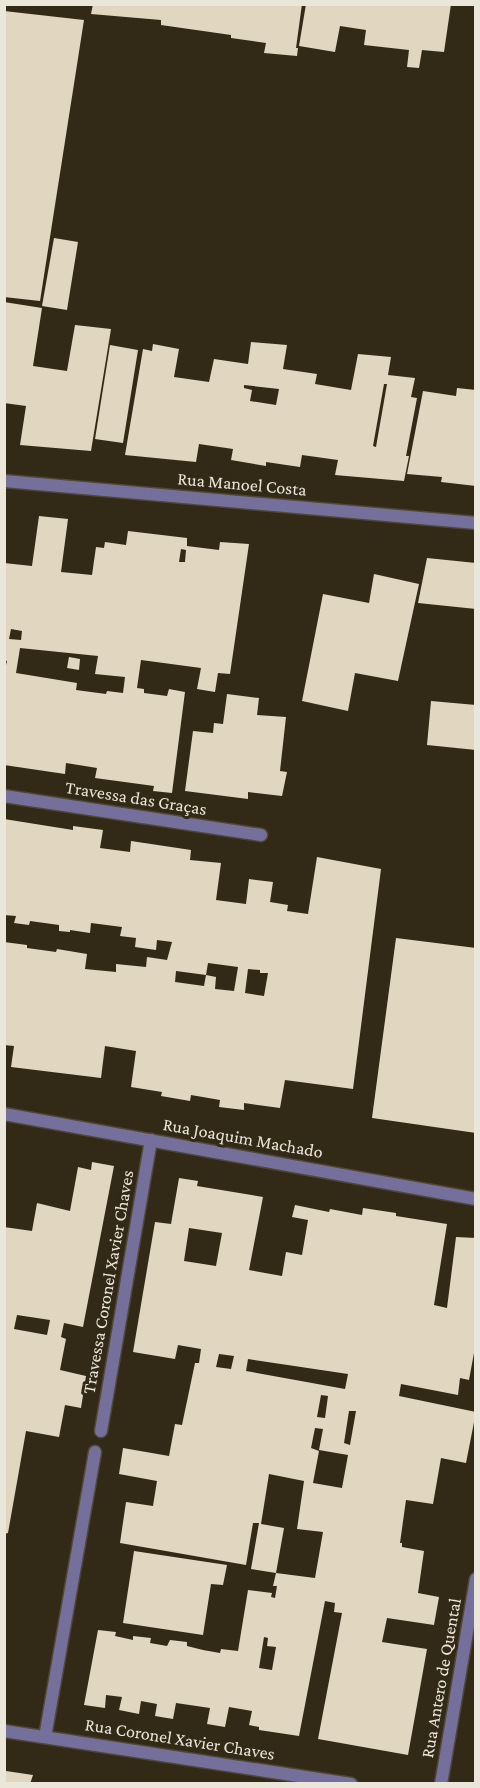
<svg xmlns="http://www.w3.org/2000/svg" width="480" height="1788" font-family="'Crimson Pro',serif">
	<rect width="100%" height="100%" fill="#322a17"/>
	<g fill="#e1d7c0" fill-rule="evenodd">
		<path d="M93,4H302L296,48H298L297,56L264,53L266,43L231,38V35L161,25V20L91,14Z"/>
		<path d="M306,4H451L444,52L422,50L419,68L407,67L409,50L364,45L366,30L340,26L335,52L299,46Z"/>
		<path d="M4,11L84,20L40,301L4,297Z"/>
		<path d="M54,238L78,242L67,310L42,306Z"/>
		<path d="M4,302L42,308L33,366L67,371L75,325L111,329L91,451L20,445L26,406L4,403Z"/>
		<path d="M251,342L287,345L283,369L317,374L315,384L351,390L358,354L391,357L388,375L415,378L411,397L417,398L406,456H409L404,481L335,475L338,460L302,455L300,467L266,462V466L231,460L233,449L199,444L196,462L125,455L143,349L152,351L153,344L179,349L174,377L209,382L214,359L248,364ZM384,384H387L376,447L373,446ZM244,385L279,389L276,405L250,401L252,390L244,388Z"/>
		<path d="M110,345L138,350L123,443L95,439Z"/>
		<path d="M457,388L476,390V486L441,482L442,477L407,474L423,391L456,396Z"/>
		<path d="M39,516L68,519L61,572L92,575L96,547L104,548L105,542L126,545L128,531L187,538V546L219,550L220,542L249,544L230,674L218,673L215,692L197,689L201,668L141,660L137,688L144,689V693L167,696L169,689L185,692L172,793L153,791L154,786L95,778L97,768L66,763L65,774L4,765V673L7,661L4,660V563L32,566ZM181,549L186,550L185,562H179ZM11,629L22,631L21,640L9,639ZM20,648L98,656L95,674L125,677L123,693L107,691L106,694L76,690L77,683L16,673Z"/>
		<path d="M427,558L476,563V609L418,603Z"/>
		<path d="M374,574L419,584L398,681L355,673L348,711L302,701L323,594L369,603Z"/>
		<path d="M69,657L80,659L79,670L67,668Z"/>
		<path d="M227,694L259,698L257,715L286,717L280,771L287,772L282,796L248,792V799L185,791L193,731L213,733L214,723L223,724Z"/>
		<path d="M431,701L476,705V750L427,745Z"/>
		<path d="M4,819L73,830V826L103,830L100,848L130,852L131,841L191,850L190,860L221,863L216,900L246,904L249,879L273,882L270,902L288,905L287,911L308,914L317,857L381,869L353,1089L285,1080L280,1108L244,1103V1110L219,1107L220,1100L191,1095L190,1101L161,1096L162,1092L131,1087L136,1051L105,1046L101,1078L11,1067L14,1046L4,1045V942L27,945V948L56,952L57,949L87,954L85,969L116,972V964L146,967L147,957L167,960L172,942L157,940L156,950L135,947L136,938L120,936L122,927L91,923L90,933L70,930V932L59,931V925L30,921L29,925L14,923L16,916L4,915ZM208,963L238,967L234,991L215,989L216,977L206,975L204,986L175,982L176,971L206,975ZM248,969L260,970V973H268L264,996L245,993Z"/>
		<path d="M396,938L476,948V1133L372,1118Z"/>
		<path d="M92,1162L114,1166L83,1327L64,1323L61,1337L66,1339L60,1370L86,1376L81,1408L65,1405L59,1437L26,1431L8,1533L4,1534V1227L32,1231L37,1203L70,1211L78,1167L91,1170ZM17,1315L50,1320L47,1335L14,1329Z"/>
		<path d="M179,1178L198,1181L197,1186L263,1197L249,1270L282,1276L286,1252L302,1255L308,1220L292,1217L295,1205L329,1212L330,1209L362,1215L363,1208L396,1213V1216L447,1224L434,1305L447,1308L456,1237L476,1238V1342L469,1380L460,1378L458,1395L401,1384L399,1396L476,1412L466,1463L441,1458L433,1504L406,1500L400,1543H402V1547L424,1551L418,1593L439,1597L434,1625L387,1618L382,1642L427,1649L408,1755L318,1739L342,1613L334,1612L335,1603L325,1601L299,1736L259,1730V1727L249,1725L252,1711L229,1707L225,1727L207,1724L210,1708L176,1703L173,1719L155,1716L157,1704L141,1701L139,1714L119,1710L122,1697L106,1695L105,1708L84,1705L98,1630L116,1632L115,1636L133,1640V1636L151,1638L150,1643L167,1646L170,1640L187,1642V1646L203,1650L220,1653L221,1649L238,1651L248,1590L272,1593L271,1597L275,1598L277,1586H273L276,1573L315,1578L323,1532L297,1529L304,1481L269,1474L261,1524L284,1528L276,1573L251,1569L259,1523H253L246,1565L120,1543L126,1502L153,1506L157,1481L119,1474L123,1448L169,1456L175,1424L182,1425L195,1363H199L201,1349L178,1345L175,1359L133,1352L155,1222L171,1224ZM189,1228L222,1233L216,1266L184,1261ZM219,1354L234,1356L231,1369L216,1367ZM248,1359L348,1374L345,1389L246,1371ZM321,1395L328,1396L325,1418L317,1417ZM349,1411H356L350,1445L344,1443ZM315,1428L323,1429L319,1450L348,1455L342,1488L313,1483L319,1451L311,1448ZM264,1637L268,1638L267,1646L276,1647L272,1670L259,1668Z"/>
		<path d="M134,1551L227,1565L223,1585L211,1584L203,1635L123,1623Z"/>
		<path d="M6,1771L33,1775L30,1784H4Z"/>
	</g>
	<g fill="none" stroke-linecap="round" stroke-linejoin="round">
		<g stroke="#504836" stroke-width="15">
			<g id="minor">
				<path d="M4,481L476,523"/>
				<path d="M4,796L261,835"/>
				<path d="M4,1114L476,1199"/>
				<path d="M101,1431L151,1140"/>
				<path d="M4,1731L351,1784"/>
				<path d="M45,1737L95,1452"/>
				<path d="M441,1784L476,1579"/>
			</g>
		</g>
		<use href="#minor" stroke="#756f9b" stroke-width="12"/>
	</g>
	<g text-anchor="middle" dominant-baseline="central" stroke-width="6" stroke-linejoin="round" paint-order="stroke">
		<g font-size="18" fill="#ebe6da" stroke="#322a17">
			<text transform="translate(242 484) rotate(5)">Rua Manoel Costa</text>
			<text transform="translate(136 798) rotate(9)">Travessa das Graças</text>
			<text transform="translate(243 1138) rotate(10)">Rua Joaquim Machado</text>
			<text transform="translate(108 1282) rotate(-80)">Travessa Coronel Xavier Chaves</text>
			<text transform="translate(441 1678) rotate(-80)">Rua Antero de Quental</text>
			<text transform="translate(180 1739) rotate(9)">Rua Coronel Xavier Chaves</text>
		</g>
	</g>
	<rect width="480" height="1788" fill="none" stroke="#ebe6da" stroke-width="12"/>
</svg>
